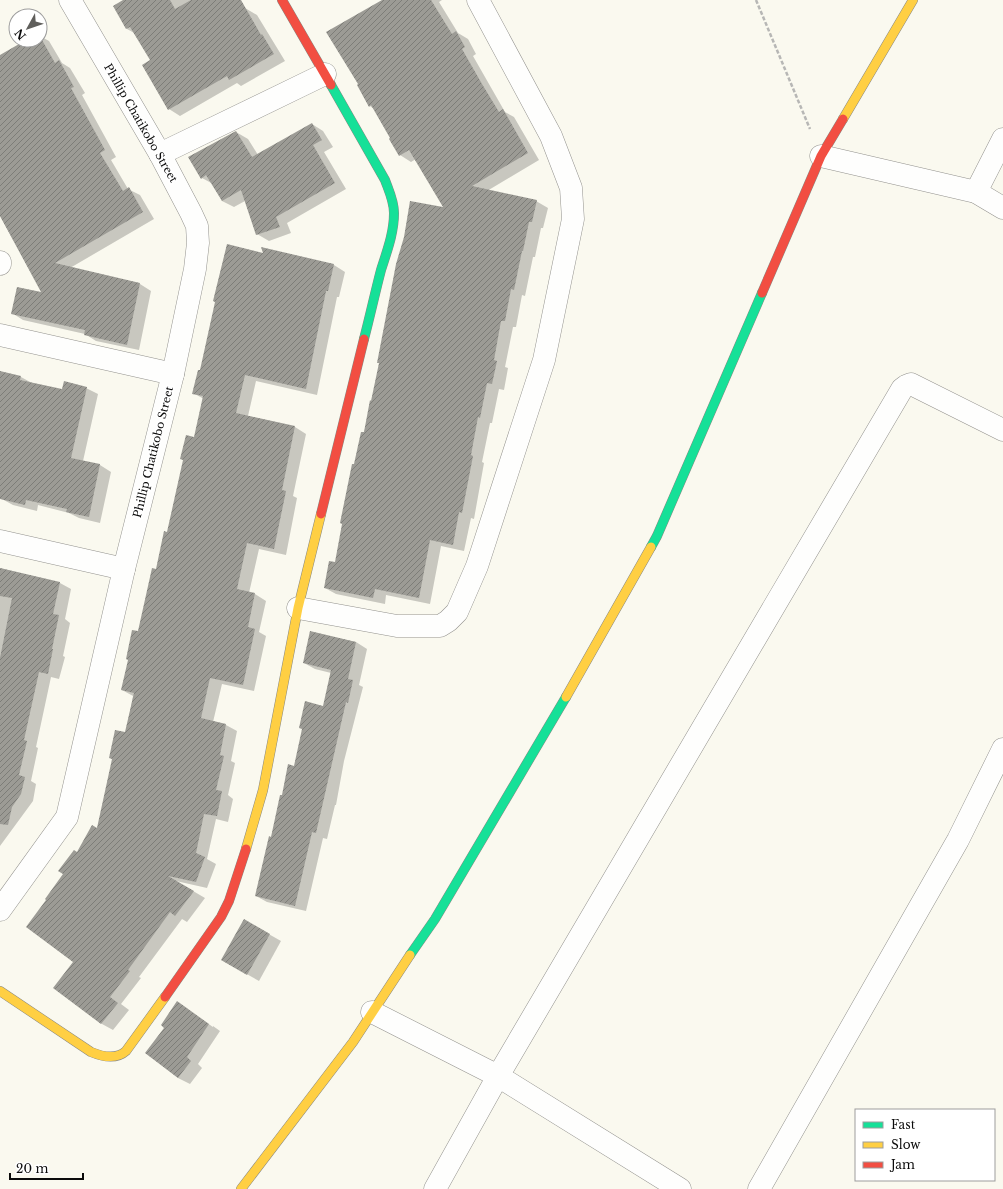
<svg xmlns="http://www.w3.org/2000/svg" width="1003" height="1189" font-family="'Libre Baskerville',serif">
	<defs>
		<pattern id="building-hatch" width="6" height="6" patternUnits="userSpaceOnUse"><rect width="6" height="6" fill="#9c9b95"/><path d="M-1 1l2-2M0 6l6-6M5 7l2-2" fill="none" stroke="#7d7d78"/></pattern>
	</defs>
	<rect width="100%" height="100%" fill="#faf9ef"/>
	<g fill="#0003">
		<path d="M125,0H239L245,8L257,15L285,61L241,86L237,83L180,116L169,109L152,60L136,34L127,29Z"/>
		<path d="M382,0H442L439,2L458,33L468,39L476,54L473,56L505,112L514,117L539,160L487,191L536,201L548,208L543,228H541L535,257H533L525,296L522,295L516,327H513L505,367L508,368L504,390L499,389L492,423H490L482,462L484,463L474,519L471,518L464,551L441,546L430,604L386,595L385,604L336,594L325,588L336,563L355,466L372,402L445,209L416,159L411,162L400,155L374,109L370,106Z"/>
		<path d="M40,36L49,41L62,63L70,68L85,93L82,95L116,157L111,160L128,189L140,195L154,219L70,268L140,284L151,291L139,350L96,341L85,334L23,320L12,313L43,294L0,216V56L28,40H40Z"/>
		<path d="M312,124L323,131L333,147L324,152L346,189L287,223L291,233L269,241L257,234L245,201L234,207L222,201L213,184L202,178L236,132L248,139L258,155Z"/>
		<path d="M262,249L334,265L345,272L339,297H337L317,395L256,381L248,416L295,427L306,434L293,496L297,498L286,555L259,549L249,593L255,594L266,601L259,632L266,636L254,691L222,684L213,722L226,725L237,731L231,761L235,763L228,795L233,799L228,822L216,819L207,859L216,864L207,888L176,881L205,898L187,922L182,919L139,977L141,978L121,1004L129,1010L113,1030L102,1024L55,988L74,962L48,900L78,853L97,829L126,733L133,696L122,690L195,438L204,399L193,393L201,371L264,254Z"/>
		<path d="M0,372L21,377L32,383L63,390L86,388L98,394L83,461L100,465L111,472L100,523L79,518L69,513L38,505L37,511L13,505L2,499L0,486Z"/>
		<path d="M0,568L60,583L71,589L65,619L70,623L63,656L65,657L59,679L51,677L36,747L38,748L31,781L36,784L33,801L0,846Z"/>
		<path d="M311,632L356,642L367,649L359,685L363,687L344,761L336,805H335L327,839L323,838L306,911L267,902L256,896L282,797L295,767L324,707L331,673L315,669L304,663Z"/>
		<path d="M244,920L281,941L259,981L222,960Z"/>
		<path d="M178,1003L188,1009V1010L213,1027V1026L220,1031L198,1064L202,1068L190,1084L178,1078L146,1053L166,1027Z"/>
	</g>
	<g fill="url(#building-hatch)">
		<path d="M123,0H170L175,9L191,0H241L261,35L262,34L274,54L229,80L227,76L168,110L142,65L150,60L130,27L126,29L113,6Z"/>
		<path d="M382,0H431L452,34L456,31L465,47L462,49L482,84L499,112L503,109L528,153L472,186L537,200L532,222H529L523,251H522L514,290L511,289L505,321H501L494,360L497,361L492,384L487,383L480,418L478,417L471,455L473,456L462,513L459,512L453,545L430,540L419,598L375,589L373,598L324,588L329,561L335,562L342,524L340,523L352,464H354L361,432H364L370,400L371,401L379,363H377L396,264L404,237L410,201L443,207L409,150L399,156L389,139L390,138L371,105L369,107L357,85L358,84L326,32Z"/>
		<path d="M26,40H42L55,63L59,60L74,87L71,88L105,150L100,153L123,191L129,187L143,212L55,263L140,283L127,345L84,335L85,330L11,314L17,287L41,292L0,216V55Z"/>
		<path d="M312,123L322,140L313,145L335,183L276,217L280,227L256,235L241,190L222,201L206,175L201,179L188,157L236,131L252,157Z"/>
		<path d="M227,244L263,253L261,247L334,264L328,291H326L306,389L245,375L236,413L295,426L282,490L286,491L274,549L247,543L237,589L255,593L248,627L255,629L243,685L210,678L201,718L226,724L220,755L224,756L216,790L222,791L217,816L204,814L196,853L205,857L196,882L168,876L194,891L175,916L170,912L128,970L130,971L110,997L118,1003L101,1024L53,988L73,962L26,927L46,900L45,899L63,874L58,871L74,850L77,852L92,825L97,828L112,759L109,758L115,730L125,732L134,693L121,690L128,660L126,659L132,630L138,631L152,568L156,569L164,531L167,532L183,460L180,459L186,435L194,437L203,396L192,394L198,370H200L215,302L213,301Z"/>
		<path d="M0,371L21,376L20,380L62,389L64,381L87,387L71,458L100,464L89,517L66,512L67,509L26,500L25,505L0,499Z"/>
		<path d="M0,568L60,582L53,614L59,615L52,649H53L48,674L39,672L24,740L27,741L19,775L25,777L21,794L12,807L8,825L0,824V658L12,598L0,596Z"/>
		<path d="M310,631L356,642L348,679L353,680L348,703L346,702L316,833L312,832L295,906L255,896L269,836L271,837L280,795H282L288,764L294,766L302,729L299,728L305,701L323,706L331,670L303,663Z"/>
		<path d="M244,919L270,934L247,975L221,960Z"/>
		<path d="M177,1001L209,1024L187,1057L191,1061L178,1078L145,1053L164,1028L161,1025Z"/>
	</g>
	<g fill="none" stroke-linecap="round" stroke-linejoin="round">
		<g stroke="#93928e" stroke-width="23">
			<g id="street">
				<path d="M160,154L325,74"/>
				<path d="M821,156L976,192L1003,208"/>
				<path d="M976,192L1003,139"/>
				<path d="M0,262V264"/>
				<path d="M0,335L173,374"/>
				<path d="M0,541L124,569"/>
				<path d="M298,608L397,626H440L448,621L457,612L477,566L544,360L573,219L571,188L551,136L478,0"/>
				<path d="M0,910L67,817L124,569L173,374L195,269L198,243L197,226L191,213L160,154L70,0"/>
				<path d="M372,1012L498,1076L680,1189"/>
				<path d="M435,1189L498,1076L902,389L906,386L911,384L1003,430"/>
				<path d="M759,1189L958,840L1003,749"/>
			</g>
		</g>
		<g stroke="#898984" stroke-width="10">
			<g id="fast">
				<path d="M331,85L385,180C389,191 394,201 394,213C394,233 387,251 381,270C375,293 370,316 364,339"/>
				<path d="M651,547L657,536L762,293"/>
				<path d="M410,955L435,919L566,697"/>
			</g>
		</g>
		<g stroke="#898984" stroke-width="10">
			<g id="slow">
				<path d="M843,119L913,0"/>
				<path d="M566,697L651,547"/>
				<path d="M246,849L263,790L298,608L321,514"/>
				<path d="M0,991L91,1052C103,1057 116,1060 126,1051L165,997"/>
				<path d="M241,1189L353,1042L410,955"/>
			</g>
		</g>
		<g stroke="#898984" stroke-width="10">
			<g id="jam">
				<path d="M282,0L331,85"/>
				<path d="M762,293L821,156L843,119"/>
				<path d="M321,514L364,339"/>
				<path d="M165,997L221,917L229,901L246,849"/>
			</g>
		</g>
		<path stroke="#b7b7b5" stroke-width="2.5" stroke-dasharray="4 2" stroke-linecap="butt" d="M756,0L810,129"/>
		<use href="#street" stroke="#fefefd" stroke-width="22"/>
		<use href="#fast" stroke="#16e098" stroke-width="9"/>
		<use href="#slow" stroke="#ffcf43" stroke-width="9"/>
		<use href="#jam" stroke="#f24e42" stroke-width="9"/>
	</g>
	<g text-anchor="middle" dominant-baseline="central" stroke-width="4" stroke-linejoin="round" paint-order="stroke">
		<g font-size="11" fill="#0b0b0b" stroke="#fff">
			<text transform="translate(141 123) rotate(60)">Phillip Chatikobo Street</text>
			<text transform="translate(153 452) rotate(-76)">Phillip Chatikobo Street</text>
		</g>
	</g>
	<rect x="855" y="1109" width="140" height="72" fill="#ffffff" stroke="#9d9d9d"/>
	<rect x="863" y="1122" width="20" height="6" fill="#16e098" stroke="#9d9d9d"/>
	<text x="891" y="1129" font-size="12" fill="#0b0b0b">Fast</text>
	<rect x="863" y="1142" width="20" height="6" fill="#ffcf43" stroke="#9d9d9d"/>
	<text x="891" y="1149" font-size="12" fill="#0b0b0b">Slow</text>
	<rect x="863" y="1162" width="20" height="6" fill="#f24e42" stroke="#9d9d9d"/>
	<text x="891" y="1169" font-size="12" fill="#0b0b0b">Jam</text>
	<g transform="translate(28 28) rotate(230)"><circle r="19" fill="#ffffff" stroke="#9d9d9d"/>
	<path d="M0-3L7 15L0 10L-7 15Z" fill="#5f5e5b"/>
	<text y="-6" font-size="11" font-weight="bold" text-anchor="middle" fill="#0b0b0b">N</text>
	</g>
	<path d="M10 1173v6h73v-6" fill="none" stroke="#0b0b0b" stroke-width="2"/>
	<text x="16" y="1173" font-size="12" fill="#0b0b0b" stroke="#ffffff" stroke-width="3" paint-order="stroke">20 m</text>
</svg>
